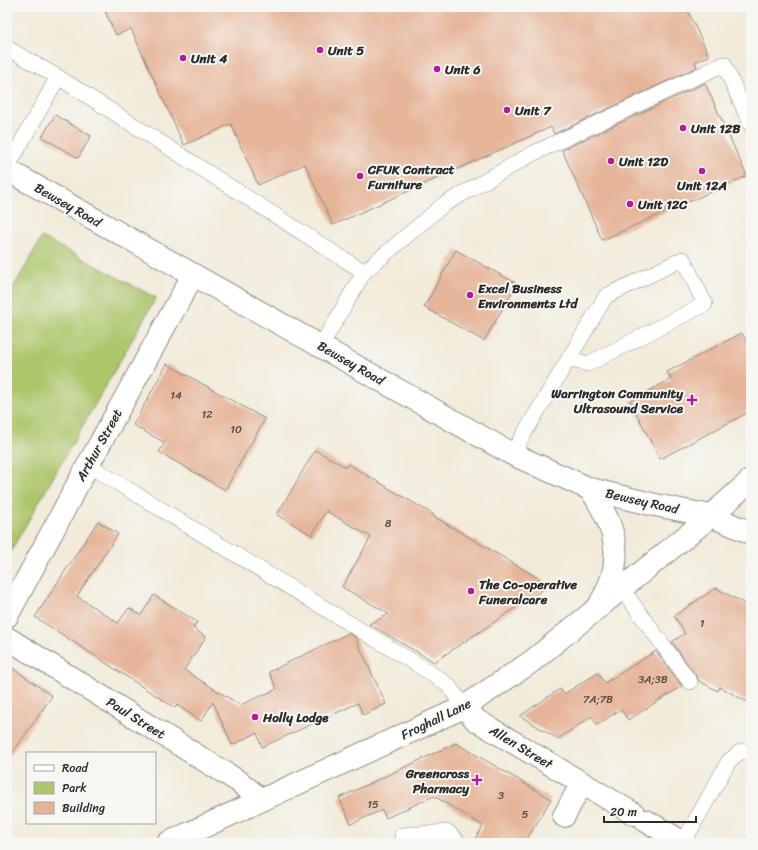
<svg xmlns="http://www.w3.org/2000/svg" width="758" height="850" font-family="Sriracha,sans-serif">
	<rect width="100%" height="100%" fill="#f6f6f2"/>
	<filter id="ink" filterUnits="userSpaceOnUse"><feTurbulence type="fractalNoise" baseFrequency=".025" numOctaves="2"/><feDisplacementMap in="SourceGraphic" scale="8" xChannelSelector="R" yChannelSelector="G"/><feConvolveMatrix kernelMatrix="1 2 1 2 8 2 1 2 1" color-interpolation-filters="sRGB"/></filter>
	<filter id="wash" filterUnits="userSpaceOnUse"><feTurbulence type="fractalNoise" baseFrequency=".012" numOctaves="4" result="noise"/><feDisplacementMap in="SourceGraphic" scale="16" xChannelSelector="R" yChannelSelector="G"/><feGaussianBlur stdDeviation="0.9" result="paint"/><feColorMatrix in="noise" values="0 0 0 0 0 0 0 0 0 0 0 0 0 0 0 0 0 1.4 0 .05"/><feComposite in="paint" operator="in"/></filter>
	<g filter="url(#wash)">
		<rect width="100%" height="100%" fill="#f2ebda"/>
		<path fill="#acc66b" stroke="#6c784b" d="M42,237L156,298L7,558V299Z"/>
		<g id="blocks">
			<g fill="#e6b599">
				<path d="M103,7H686L709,56L695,62L697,67L554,134L551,127L333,225L305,164L258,185L231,124L184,145L131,29L116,35Z"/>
				<path d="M705,83L747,176L602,240L562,150Z"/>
				<path d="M55,115L91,136L78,158L42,137Z"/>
				<path d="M456,250L517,284L484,341L424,307Z"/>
				<path d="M742,333L751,350V411L660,459L630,401L671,379L667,372Z"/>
				<path d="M167,364L265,419L225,490L159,452L165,443L133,425Z"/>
				<path d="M315,450L346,467L348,464L434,515L433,516L550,585L434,662L369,624L389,614L342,587L371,537L326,511L312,535L277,515Z"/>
				<path d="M98,521L118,534L77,596L118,623L129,608L141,615L154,595L197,622L193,628L206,637L184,670L240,705L277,689L269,672L349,633L355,637L386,704L363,715L358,703L262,747L257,733L232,745L213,702L201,721L177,705L175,708L35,617Z"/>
				<path d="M716,588L751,607V704L720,687L718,691L699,681L697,677L672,642L685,633L674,616Z"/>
				<path d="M656,651L682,686L628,720L621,709L597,725L592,716L558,739L520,716L560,689L564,694L598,673L605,683Z"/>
				<path d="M7,664L52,696L7,761Z"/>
				<path d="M456,743L551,799L525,843H473L483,826L434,796L386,818L382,810L351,824L339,798Z"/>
			</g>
		</g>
	</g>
	<g filter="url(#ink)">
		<use href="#blocks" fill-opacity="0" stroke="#8e8b82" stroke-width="1"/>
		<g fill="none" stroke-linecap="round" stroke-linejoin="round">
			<g stroke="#8e8b82" stroke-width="16">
				<g id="lane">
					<path d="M7,48L58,77L364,272"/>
					<path d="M7,168L58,77"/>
					<path d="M321,346L364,272L443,205L532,154L724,64L751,125"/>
					<path d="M512,454L606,296L683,259L705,304L588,364L569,359"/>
					<path d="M88,465L423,668L448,685L464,707"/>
					<path d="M616,581L690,682"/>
					<path d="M402,835L448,832L459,843"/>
					<path d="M683,843L729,761L740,752L751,750"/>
				</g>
			</g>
			<g stroke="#8e8b82" stroke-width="24">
				<g id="street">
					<path d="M711,516L751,533"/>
					<path d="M7,616L88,465L193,275"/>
					<path d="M7,638L238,781L262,800"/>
					<path d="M464,707L476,720L634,814"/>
					<path d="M564,816L582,783"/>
					<path d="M646,821L684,843"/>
				</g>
			</g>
			<g stroke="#8e8b82" stroke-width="24">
				<g id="secondary">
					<path d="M7,170L512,454L590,489L655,505L711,516"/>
					<path d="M590,489C616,526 626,561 601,602"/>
					<path d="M168,843L464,707L531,662L711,516L751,480"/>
				</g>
			</g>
			<use href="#lane" stroke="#fff" stroke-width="15"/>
			<use href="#street" stroke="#fff" stroke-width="22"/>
			<use href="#secondary" stroke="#fff" stroke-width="22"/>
		</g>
	</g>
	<g fill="#b5179e" stroke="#f6f6f2" stroke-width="1.5">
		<circle cx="320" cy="50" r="4"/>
		<circle cx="183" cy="58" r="4"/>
		<circle cx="437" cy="69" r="4"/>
		<circle cx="507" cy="110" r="4"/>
		<circle cx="683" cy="128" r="4"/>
		<circle cx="611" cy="161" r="4"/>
		<circle cx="702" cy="171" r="4"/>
		<circle cx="360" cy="176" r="4"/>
		<circle cx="630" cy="204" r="4"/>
		<circle cx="470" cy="295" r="4"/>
		<path d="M690 394h4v4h4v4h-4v4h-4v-4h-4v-4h4z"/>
		<circle cx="471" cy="591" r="4"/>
		<circle cx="255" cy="717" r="4"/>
		<path d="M475 774h4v4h4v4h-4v4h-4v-4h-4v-4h4z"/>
	</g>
	<g text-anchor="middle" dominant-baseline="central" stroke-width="4" stroke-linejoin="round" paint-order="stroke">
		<g font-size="11" fill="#5a4e46">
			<text x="176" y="395">14</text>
			<text x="207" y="414">12</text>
			<text x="236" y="429">10</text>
			<text x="388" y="523">8</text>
			<text x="702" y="623">1</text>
			<text x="653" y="679">3A;3B</text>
			<text x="598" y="699">7A;7B</text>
			<text x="501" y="795">3</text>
			<text x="373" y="804">15</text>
			<text x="525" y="814">5</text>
		</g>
		<g font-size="13" font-weight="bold" fill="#2b2b2b" stroke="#f6f6f2" text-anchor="start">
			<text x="328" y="50">Unit 5</text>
			<text x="191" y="58">Unit 4</text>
			<text x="445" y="69">Unit 6</text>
			<text x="515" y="110">Unit 7</text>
			<text x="691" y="128">Unit 12B</text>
			<text x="619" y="161">Unit 12D</text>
			<text x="368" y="169">CFUK Contract<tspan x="368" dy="15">Furniture</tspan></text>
			<text x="702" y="185" text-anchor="middle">Unit 12A</text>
			<text x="638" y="204">Unit 12C</text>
			<text x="478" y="288">Excel Business<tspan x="478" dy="15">Environments Ltd</tspan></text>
			<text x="683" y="393" text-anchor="end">Warrington Community<tspan x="683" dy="15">Ultrasound Service</tspan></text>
			<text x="479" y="584">The Co-operative<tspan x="479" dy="15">Funeralcare</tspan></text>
			<text x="263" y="717">Holly Lodge</text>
			<text x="469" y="773" text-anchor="end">Greencross<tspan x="469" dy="15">Pharmacy</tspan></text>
		</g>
		<g font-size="13" fill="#2b2b2b" stroke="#f6f6f2">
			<text transform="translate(68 205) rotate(30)">Bewsey Road</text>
			<text transform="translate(351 363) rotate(30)">Bewsey Road</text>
			<text transform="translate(99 445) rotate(-61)">Arthur Street</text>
			<text transform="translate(642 501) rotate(13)">Bewsey Road</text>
			<text transform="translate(136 718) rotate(32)">Paul Street</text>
			<text transform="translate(436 719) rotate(-26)">Froghall Lane</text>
			<text transform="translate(521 747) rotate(31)">Allen Street</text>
		</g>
	</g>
	<rect width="758" height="850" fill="none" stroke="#f6f6f2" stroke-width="24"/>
	<rect x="26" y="752" width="130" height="72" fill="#f6f6f2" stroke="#a5a5a2"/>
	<rect x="34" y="765" width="20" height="6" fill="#ffffff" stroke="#a5a5a2"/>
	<text x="62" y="772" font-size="12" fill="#2b2b2b">Road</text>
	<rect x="34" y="782" width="20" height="12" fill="#acc66b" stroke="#a5a5a2"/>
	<text x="62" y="792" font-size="12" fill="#2b2b2b">Park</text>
	<rect x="34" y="802" width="20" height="12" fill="#e6b599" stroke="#a5a5a2"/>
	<text x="62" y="812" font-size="12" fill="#2b2b2b">Building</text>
	<path d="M604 816v6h92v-6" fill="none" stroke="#2b2b2b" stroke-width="2"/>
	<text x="610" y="816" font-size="12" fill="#2b2b2b" stroke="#f6f6f2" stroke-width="3" paint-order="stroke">20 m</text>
</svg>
